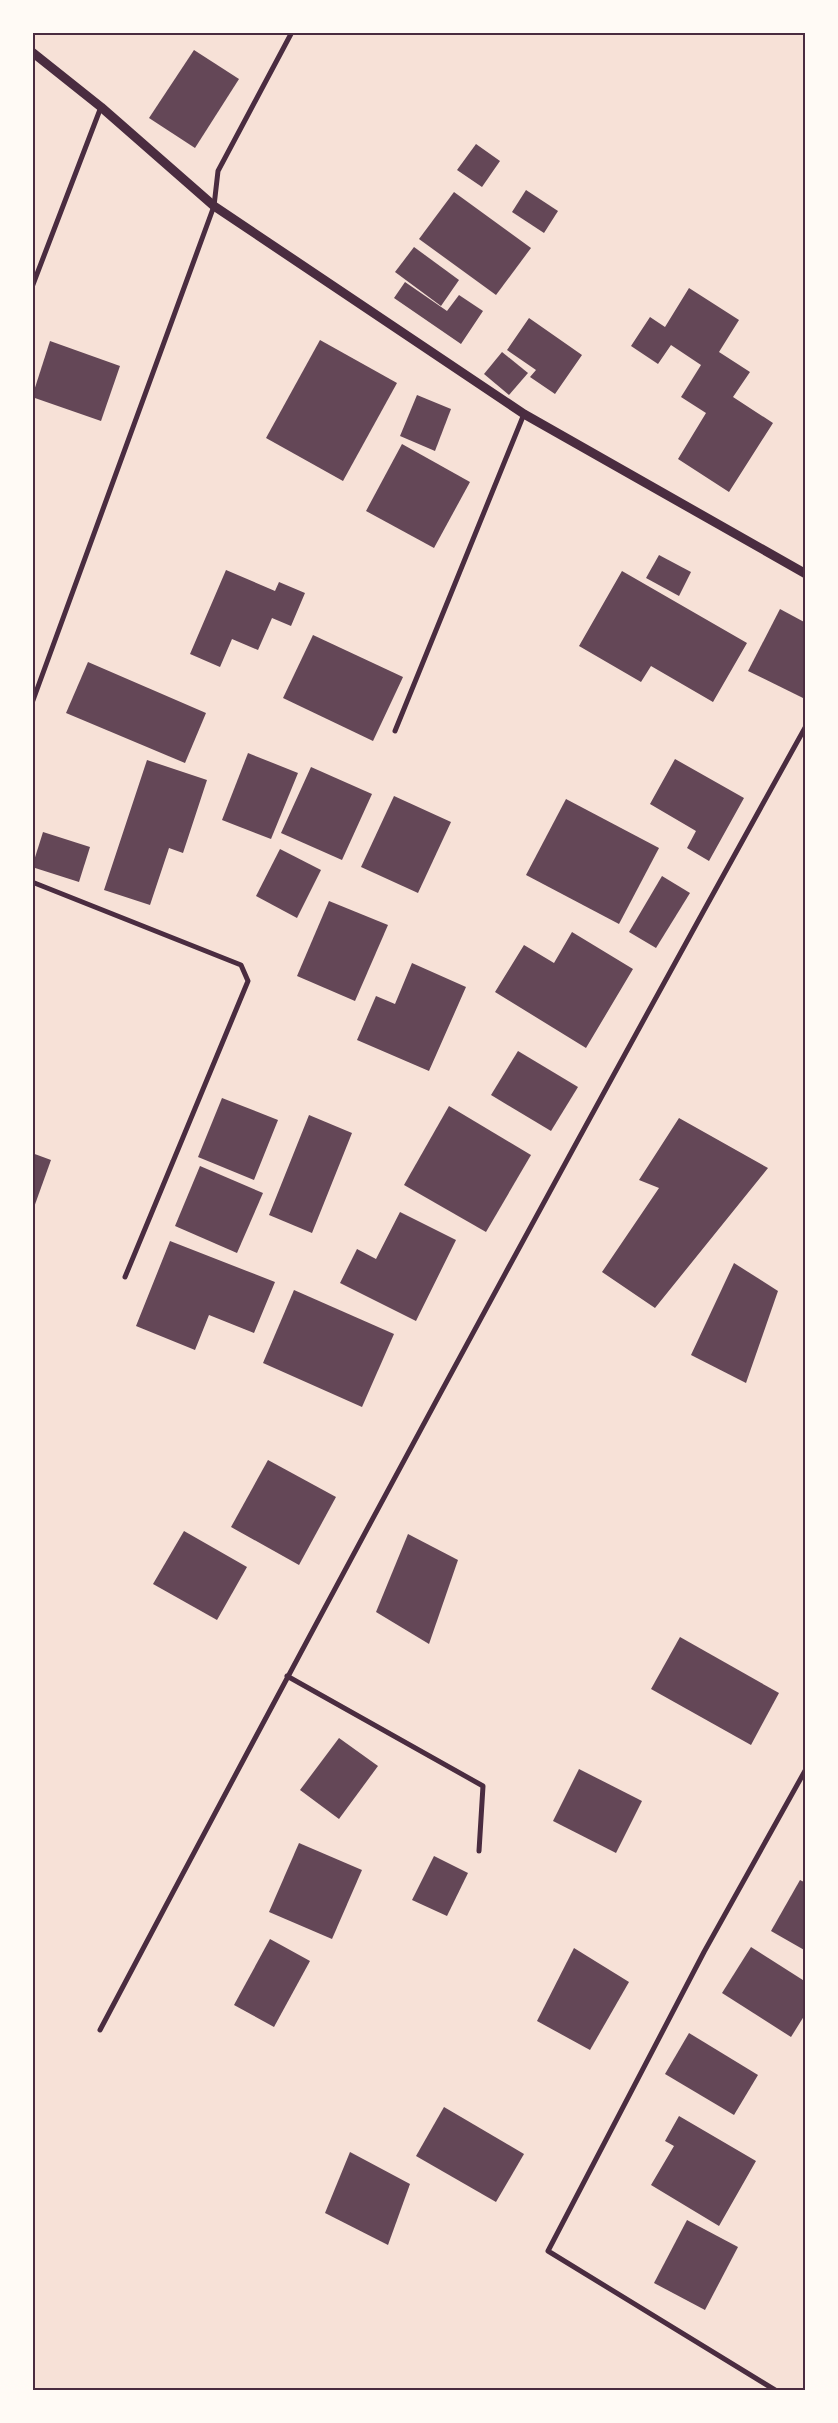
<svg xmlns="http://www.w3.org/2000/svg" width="838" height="2423" font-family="Ubuntu,sans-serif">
	<rect width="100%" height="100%" fill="#f7e1d7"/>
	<g fill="#644757">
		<path d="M194,50L239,79L195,148L149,118Z"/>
		<path d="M476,144L500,161L482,187L457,170Z"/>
		<path d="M526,190L558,211L544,233L512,212Z"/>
		<path d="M454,192L531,248L496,295L419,239Z"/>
		<path d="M414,247L459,280L441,306L395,272Z"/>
		<path d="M405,282L447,311L459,295L483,311L461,344L394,298Z"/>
		<path d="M689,288L739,320L719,352L750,372L733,397L773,423L729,492L678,459L706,413L681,397L701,365L671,345L658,364L631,346L650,317L665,327Z"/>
		<path d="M529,318L582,355L555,394L530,377L536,370L507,350Z"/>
		<path d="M320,340L397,383L343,481L266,438Z"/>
		<path d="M50,341L120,366L101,421L32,397Z"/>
		<path d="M502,352L528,373L509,395L484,374Z"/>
		<path d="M417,395L451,409L435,451L400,436Z"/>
		<path d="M402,444L470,482L434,548L366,511Z"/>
		<path d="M659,555L691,572L679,596L646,578Z"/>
		<path d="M226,570L275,591L279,582L305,593L291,626L272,618L258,650L232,639L220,667L190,654Z"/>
		<path d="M622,571L747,643L713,702L651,666L641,682L579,646Z"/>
		<path d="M780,609L806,623V693L803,698L748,671Z"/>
		<path d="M313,635L403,677L373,741L283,698Z"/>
		<path d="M88,662L206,713L185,763L66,713Z"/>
		<path d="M248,753L298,773L271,839L222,820Z"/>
		<path d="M675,759L744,798L709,861L687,848L696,831L650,804Z"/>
		<path d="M147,760L207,780L183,853L169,848L150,905L104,890Z"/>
		<path d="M311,767L372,794L342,860L281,833Z"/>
		<path d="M394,796L451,822L418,893L361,867Z"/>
		<path d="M566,799L659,848L619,924L526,875Z"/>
		<path d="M43,832L90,847L79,882L32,867Z"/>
		<path d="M280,849L321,870L297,918L256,896Z"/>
		<path d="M662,876L690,893L656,948L629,932Z"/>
		<path d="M329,901L388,925L355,1001L297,976Z"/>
		<path d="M572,932L633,969L586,1048L495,992L524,945L554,963Z"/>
		<path d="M412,963L466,987L429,1071L357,1040L376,996L395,1004Z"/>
		<path d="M518,1051L578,1087L551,1131L491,1095Z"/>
		<path d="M222,1098L278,1120L254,1180L198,1157Z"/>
		<path d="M449,1106L531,1155L486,1232L404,1185Z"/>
		<path d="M309,1115L352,1133L312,1233L269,1215Z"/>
		<path d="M679,1118L768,1168L655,1308L602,1272L659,1188L639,1180Z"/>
		<path d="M32,1153L51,1160L33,1210H32Z"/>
		<path d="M200,1166L263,1193L237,1253L175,1226Z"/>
		<path d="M400,1212L456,1240L416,1321L340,1283L357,1249L376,1259Z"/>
		<path d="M170,1241L275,1282L254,1333L209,1315L195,1350L136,1326Z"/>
		<path d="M734,1263L778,1291L746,1383L691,1355Z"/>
		<path d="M294,1290L394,1334L362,1407L263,1363Z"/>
		<path d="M268,1460L336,1497L299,1565L231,1527Z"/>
		<path d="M184,1531L247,1567L217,1620L153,1584Z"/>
		<path d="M408,1534L458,1560L429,1644L376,1612Z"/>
		<path d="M680,1637L779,1693L751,1745L651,1689Z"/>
		<path d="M339,1738L378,1766L339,1819L300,1790Z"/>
		<path d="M579,1769L642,1801L616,1853L553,1821Z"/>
		<path d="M299,1843L362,1870L332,1939L269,1912Z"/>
		<path d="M434,1856L468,1873L447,1916L412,1900Z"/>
		<path d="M800,1880L806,1883V1951L771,1931Z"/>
		<path d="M270,1939L310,1961L274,2027L234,2005Z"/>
		<path d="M751,1947L806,1982V2013L791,2037L722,1993Z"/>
		<path d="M574,1948L629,1982L590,2050L537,2021Z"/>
		<path d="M689,2033L758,2075L734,2115L665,2074Z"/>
		<path d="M444,2107L524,2154L496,2202L416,2156Z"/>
		<path d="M679,2116L756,2161L719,2226L651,2185L674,2146L665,2141Z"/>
		<path d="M350,2152L410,2184L388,2245L325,2213Z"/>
		<path d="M687,2220L738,2247L705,2310L654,2283Z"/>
	</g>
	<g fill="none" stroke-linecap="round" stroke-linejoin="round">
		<g stroke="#4a2c40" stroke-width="5">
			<path d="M32,287L101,107"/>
			<path d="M32,703L214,206L218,171L292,32"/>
			<path d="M395,731L524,414"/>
			<path d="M32,882L241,965L248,981L125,1277"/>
			<path d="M287,1676L483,1786L479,1851"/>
			<path d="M100,2030C331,1593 566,1158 806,726"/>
			<path d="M775,2390L548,2251L704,1952L806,1769"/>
		</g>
		<path stroke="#4a2c40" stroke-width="9" d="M32,52L101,107L214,206L524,414L806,574"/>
	</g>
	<rect width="838" height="2423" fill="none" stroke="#fffaf5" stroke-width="68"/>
	<rect x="34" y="34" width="770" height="2355" fill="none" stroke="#4a2c40" stroke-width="2"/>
</svg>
